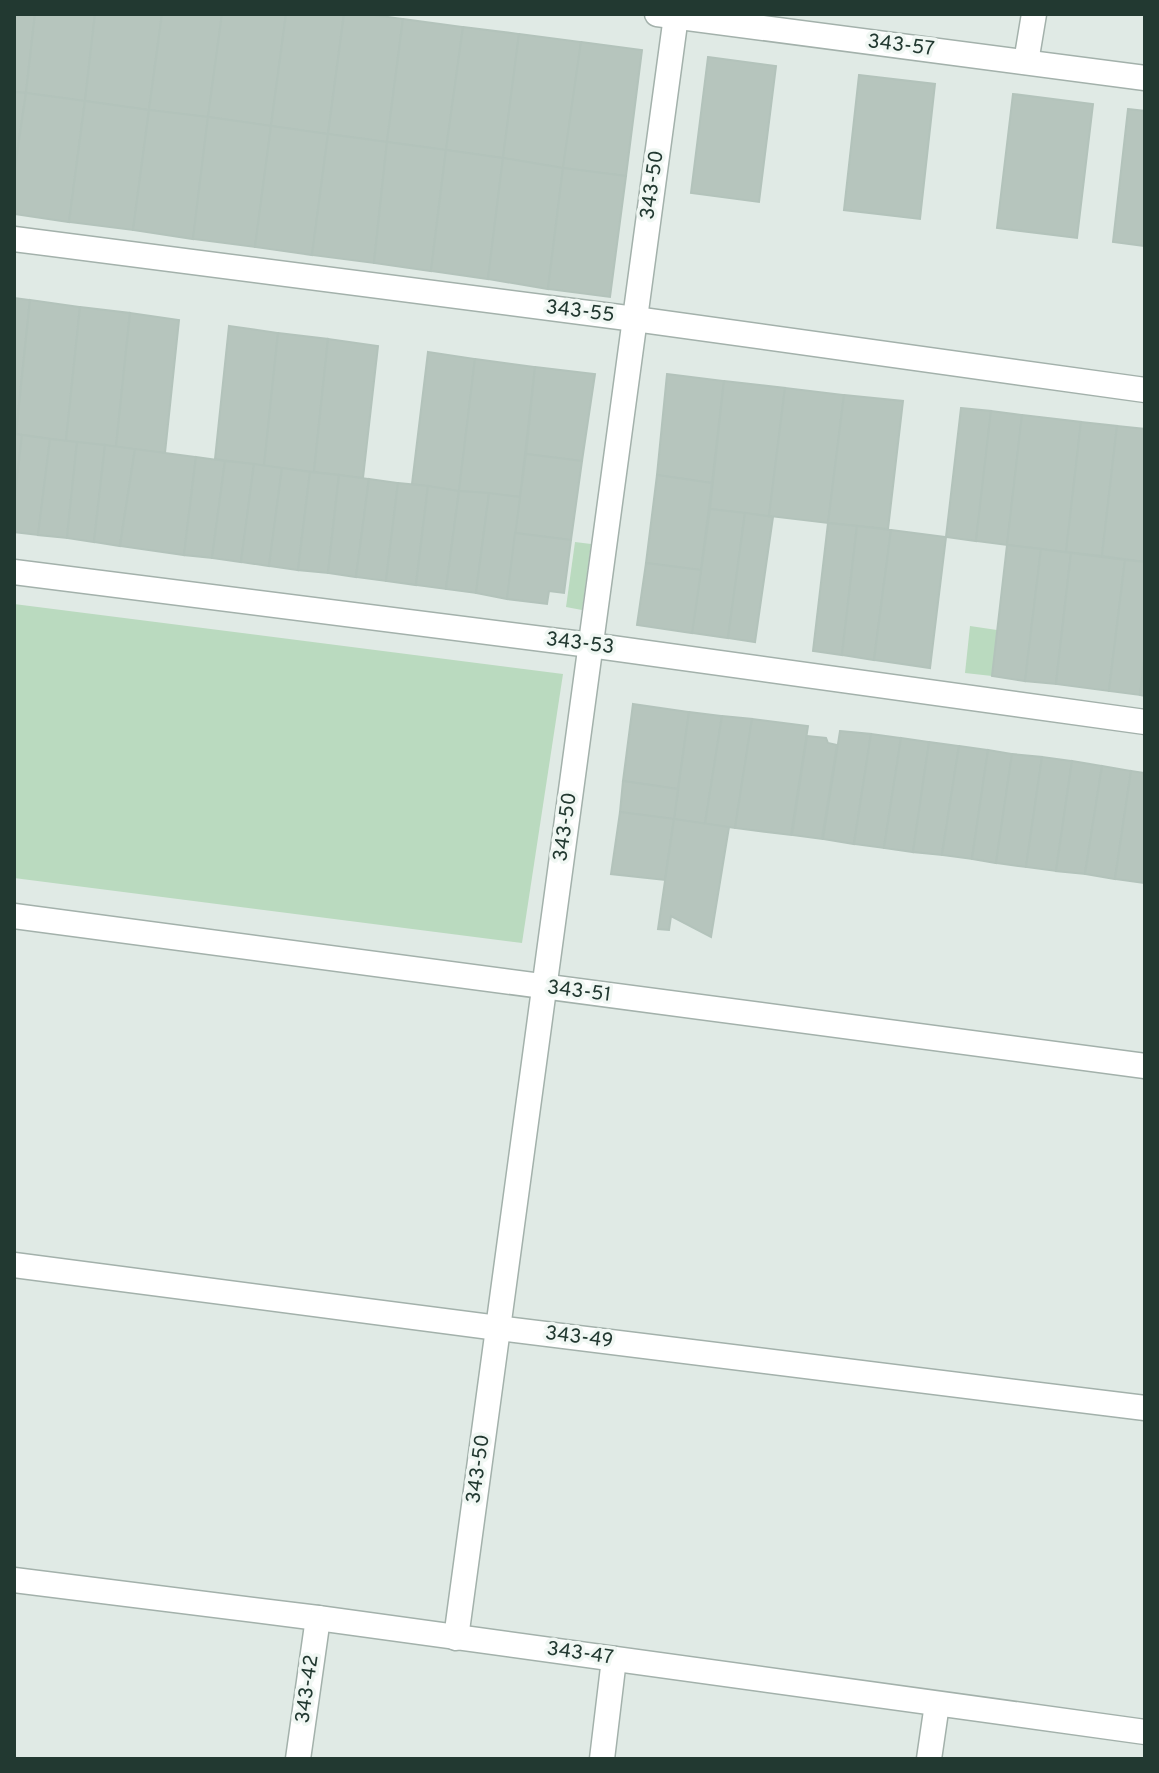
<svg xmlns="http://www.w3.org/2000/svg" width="1159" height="1773" font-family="Overpass,sans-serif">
	<rect width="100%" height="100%" fill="#e0eae5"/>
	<g fill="#badabf">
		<path d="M575,542L591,544L582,610L566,607Z"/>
		<path d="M14,604L563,674L522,943L14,878Z"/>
		<path d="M970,626L997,630L992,676L965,673Z"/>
	</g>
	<g fill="#b6c5bd" stroke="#b3c3bb" stroke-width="2">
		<path d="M14,14H35L26,93L14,92Z"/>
		<path d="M35,14H95L85,101L26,93Z"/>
		<path d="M95,14H162L149,110L85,101Z"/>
		<path d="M162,14H222L208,117L149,110Z"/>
		<path d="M222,14H286L271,126L208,117Z"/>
		<path d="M286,14H344L328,134L271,126Z"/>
		<path d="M344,14H367L403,19L387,142L328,134Z"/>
		<path d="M403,19L463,27L446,150L387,142Z"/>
		<path d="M463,27L519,34L503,158L446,150Z"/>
		<path d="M519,34L581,42L563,168L503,158Z"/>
		<path d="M581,42L642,50L626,176L563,168Z"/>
		<path d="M708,57L776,66L759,202L691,193Z"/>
		<path d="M859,75L935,84L920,219L844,210Z"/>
		<path d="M14,92L26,93L14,174Z"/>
		<path d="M26,93L85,101L69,222L14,214V174Z"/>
		<path d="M1013,94L1093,104L1077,238L997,228Z"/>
		<path d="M85,101L149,110L133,230L69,222Z"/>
		<path d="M1128,109L1145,111V246L1113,242Z"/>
		<path d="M149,110L208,117L193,239L133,230Z"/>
		<path d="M208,117L271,126L255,247L193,239Z"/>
		<path d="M271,126L328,134L312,255L255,247Z"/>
		<path d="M328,134L387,142L374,263L312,255Z"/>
		<path d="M387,142L446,150L431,271L374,263Z"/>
		<path d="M446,150L503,158L488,279L431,271Z"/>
		<path d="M503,158L563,168L548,289L488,279Z"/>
		<path d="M563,168L626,176L610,297L548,289Z"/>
		<path d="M14,298L30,300L16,434H14Z"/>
		<path d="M30,300L80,307L66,441L16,434Z"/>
		<path d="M80,307L130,313L116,447L66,441Z"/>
		<path d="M130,313L179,320L165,453L116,447Z"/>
		<path d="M229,326L278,333L264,466L215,459Z"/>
		<path d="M278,333L328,339L314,472L264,466Z"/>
		<path d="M328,339L378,346L363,478L314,472Z"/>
		<path d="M428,352L475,359L459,491L412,484Z"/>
		<path d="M475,359L535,367L520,497L459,491Z"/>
		<path d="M535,367L595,374L582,461L526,454Z"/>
		<path d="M667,374L724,381L712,483L657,475Z"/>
		<path d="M724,381L785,388L769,516L710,509Z"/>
		<path d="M785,388L844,395L828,523L769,516Z"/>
		<path d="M844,395L903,401L888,529L828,523Z"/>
		<path d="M961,408L991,411L976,541L946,537Z"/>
		<path d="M991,411L1022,415L1007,545L976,541Z"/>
		<path d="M1022,415L1081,422L1066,552L1007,545Z"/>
		<path d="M1081,422L1117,426L1102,556L1066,552Z"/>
		<path d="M1117,426L1145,429V562L1102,556Z"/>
		<path d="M14,434L22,435L14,504Z"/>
		<path d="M22,435L50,439L38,535L14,532V504Z"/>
		<path d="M50,439L77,442L67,538L38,535Z"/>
		<path d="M77,442L105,445L94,542L67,538Z"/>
		<path d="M105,445L135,449L120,546L94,542Z"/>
		<path d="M135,449L196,457L184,555L120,546Z"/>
		<path d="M526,454L582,461L571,540L515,533Z"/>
		<path d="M196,457L225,461L212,558L184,555Z"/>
		<path d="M225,461L254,464L241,562L212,558Z"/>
		<path d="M254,464L282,468L269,566L241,562Z"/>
		<path d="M282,468L310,472L298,570L269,566Z"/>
		<path d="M310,472L339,475L328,573L298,570Z"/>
		<path d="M339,475L369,479L356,577L328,573Z"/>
		<path d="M657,475L712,483L701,570L646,563Z"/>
		<path d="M369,479L398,483L386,581L356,577Z"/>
		<path d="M398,483L428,486L416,585L386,581Z"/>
		<path d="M428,486L459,491L446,589L416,585Z"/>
		<path d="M459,491L489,493L476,593L446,589Z"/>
		<path d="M489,493L520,497L507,599L476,593Z"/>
		<path d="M710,509L745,513L728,638L692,633Z"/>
		<path d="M745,513L773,517L755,642L728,638Z"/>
		<path d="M828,523L857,526L842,655L813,651Z"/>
		<path d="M857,526L891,530L874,660L842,655Z"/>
		<path d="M891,530L946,537L930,668L874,660Z"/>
		<path d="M515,533L571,540L564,593L549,591L547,604L507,599Z"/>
		<path d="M1007,545L1041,549L1025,681L992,676Z"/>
		<path d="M1041,549L1071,553L1056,684L1025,681Z"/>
		<path d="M1071,553L1125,560L1109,691L1056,684Z"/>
		<path d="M1125,560L1145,562V654L1140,695L1109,691Z"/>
		<path d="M646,563L701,570L692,633L637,625Z"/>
		<path d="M1145,654V696L1140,695Z"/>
		<path d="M633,704L689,712L678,789L623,781Z"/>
		<path d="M689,712L722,716L705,824L674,819Z"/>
		<path d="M722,716L752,719L735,828L705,824Z"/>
		<path d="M752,719L808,726L791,835L735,828Z"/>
		<path d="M840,731L871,734L854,844L823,839Z"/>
		<path d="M871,734L901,738L884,848L854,844Z"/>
		<path d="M807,736L826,738L828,743L837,745L822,839L792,835Z"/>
		<path d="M901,738L929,742L913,852L884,848Z"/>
		<path d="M929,742L959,746L942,855L913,852Z"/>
		<path d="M959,746L988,750L972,859L942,855Z"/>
		<path d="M988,750L1012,754L996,863L972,859Z"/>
		<path d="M1012,754L1042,757L1026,867L996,863Z"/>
		<path d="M1042,757L1072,761L1056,871L1026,867Z"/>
		<path d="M1072,761L1102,766L1085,874L1056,871Z"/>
		<path d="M1102,766L1131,771L1115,879L1085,874Z"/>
		<path d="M1131,771L1145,773V883L1115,879Z"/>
		<path d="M623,781L678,789L674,819L620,812Z"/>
		<path d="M620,812L674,819L665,880L611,874Z"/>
		<path d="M674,819L729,827L711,937L671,916L669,930L658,929Z"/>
	</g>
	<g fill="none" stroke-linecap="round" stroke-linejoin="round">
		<g stroke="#a3b1ab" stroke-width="27">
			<g id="minor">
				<path d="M657,14L1145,78"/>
				<path d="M1026,62L1034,14"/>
				<path d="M14,239L635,319L1145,390"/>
				<path d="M14,572L590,645L1145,722"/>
				<path d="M14,916L1145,1066"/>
				<path d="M14,1265L498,1328L1145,1408"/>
				<path d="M14,1580L318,1618L1145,1732"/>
				<path d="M456,1638L676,16"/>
				<path d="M298,1759L318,1618"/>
				<path d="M602,1759L614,1659"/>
				<path d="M929,1759L937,1704"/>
			</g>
		</g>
		<use href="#minor" stroke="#fff" stroke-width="24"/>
	</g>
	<g text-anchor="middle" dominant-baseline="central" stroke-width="7" stroke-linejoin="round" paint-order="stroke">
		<g font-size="20" fill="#223931" stroke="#f0f7f3">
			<text transform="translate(901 46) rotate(7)">343-57</text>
			<text transform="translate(653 185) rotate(-82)">343-50</text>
			<text transform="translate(580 312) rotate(7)">343-55</text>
			<text transform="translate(580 644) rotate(7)">343-53</text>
			<text transform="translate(566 827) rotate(-82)">343-50</text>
			<text transform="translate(579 992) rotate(7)">343-51</text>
			<text transform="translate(579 1338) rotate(7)">343-49</text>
			<text transform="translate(479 1469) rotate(-82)">343-50</text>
			<text transform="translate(580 1654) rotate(8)">343-47</text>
			<text transform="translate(308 1689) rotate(-82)">343-42</text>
		</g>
	</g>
	<rect width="1159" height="1773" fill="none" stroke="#223931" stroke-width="32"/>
</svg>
